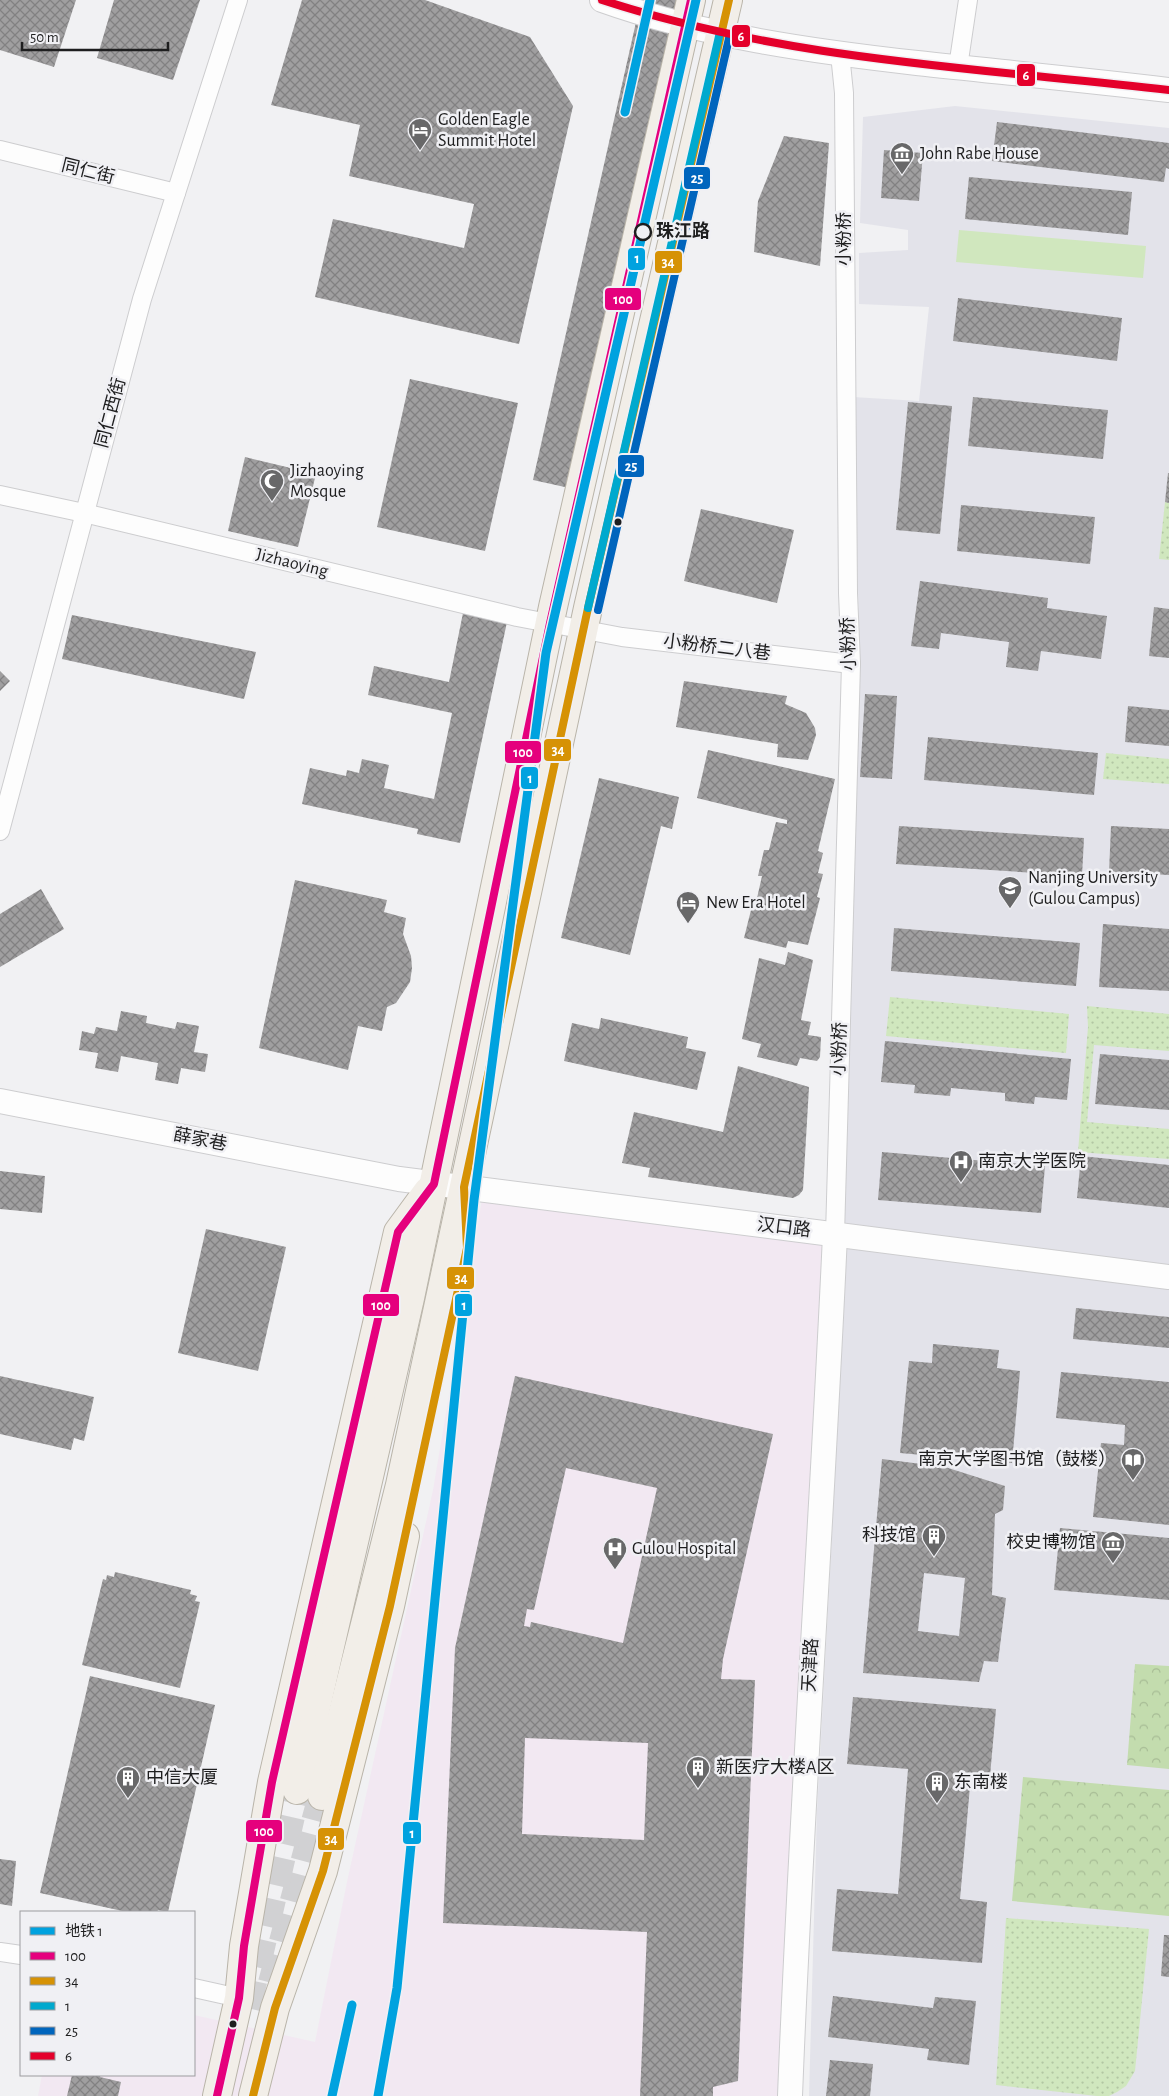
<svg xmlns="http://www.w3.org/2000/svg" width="1169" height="2096" font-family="'Alegreya Sans','Noto Sans SC',sans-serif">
	<defs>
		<pattern id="grass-dots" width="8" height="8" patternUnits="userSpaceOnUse" patternTransform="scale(1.25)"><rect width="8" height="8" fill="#d0e7be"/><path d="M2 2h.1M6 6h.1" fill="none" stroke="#b2c6a3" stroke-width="1.8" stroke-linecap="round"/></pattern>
		<pattern id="forest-crowns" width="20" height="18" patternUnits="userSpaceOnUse" patternTransform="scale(1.25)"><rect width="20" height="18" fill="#c3dcae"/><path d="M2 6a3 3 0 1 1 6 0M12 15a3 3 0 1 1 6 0" fill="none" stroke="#a7bc95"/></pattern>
		<pattern id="building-cross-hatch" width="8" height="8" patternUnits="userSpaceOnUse" patternTransform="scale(1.25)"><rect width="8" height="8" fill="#a09fa0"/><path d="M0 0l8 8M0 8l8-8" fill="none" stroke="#828182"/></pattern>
	</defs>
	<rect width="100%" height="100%" fill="#f1f1f3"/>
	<path fill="#e3e3ea" d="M955,106L1169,128V2096H809L817,1811L832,1536L841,1153L860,666L853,397L919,401L929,307L859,304V253L908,250V230L860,223L863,117Z"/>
	<path fill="#f2e8f2" d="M482,1199L830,1240L790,2096H38L42,2075H194V2015L315,2042L347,1882L433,1490Z"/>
	<g fill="url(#grass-dots)">
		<path d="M1165,502L1169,503V560L1159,559Z"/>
		<path d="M1106,753L1169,759V784L1103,779Z"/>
		<path d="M890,997L1069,1014L1066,1053L886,1036Z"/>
		<path d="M1087,1006L1169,1014V1051L1094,1045L1087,1122L1169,1129V1159L1078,1152L1088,1027Z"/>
		<path d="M1006,1918L1149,1929L1135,2071L1126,2086L1117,2092L1109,2096H1097L996,2085Z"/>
	</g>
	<g fill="url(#forest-crowns)">
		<path d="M1135,1664L1169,1666V1769L1127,1765Z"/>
		<path d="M1023,1777L1169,1790V1916L1012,1901Z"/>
	</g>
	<path fill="#d0e7be" d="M959,230L1146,246L1143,278L956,262Z"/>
	<g fill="url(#building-cross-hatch)" fill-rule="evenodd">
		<path d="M0,0H76L54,67L0,50Z"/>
		<path d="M114,0H200L173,80L97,58Z"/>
		<path d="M302,0H425L530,37L573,106L519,344L315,297L333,219L464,248L474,204L349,176L360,125L271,105Z"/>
		<path d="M641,0H704L592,493L533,480Z"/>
		<path d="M997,122L1169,143V169L1166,168L1164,182L992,161Z"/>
		<path d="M784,136L829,143L820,266L754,252L758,201Z"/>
		<path d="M884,150L923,153L919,201L881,198Z"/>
		<path d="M969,177L1132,192L1128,235L965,219Z"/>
		<path d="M958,298L1122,318L1117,361L953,341Z"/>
		<path d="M410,379L518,403L485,551L377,527Z"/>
		<path d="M973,397L1108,410L1103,459L968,446Z"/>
		<path d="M908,402L952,406L940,534L896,530Z"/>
		<path d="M245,457L316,474L298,547L228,531Z"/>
		<path d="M1168,473H1169V503L1165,502Z"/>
		<path d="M961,505L1095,517L1090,564L957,551Z"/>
		<path d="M701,509L794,530L777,603L684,581Z"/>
		<path d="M920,581L1048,598L1047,608L1107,616L1101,659L1041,651L1038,671L1006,667L1009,642L941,633L939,649L911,646Z"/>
		<path d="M1154,607L1169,609V658L1149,656Z"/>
		<path d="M463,613L507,622L460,843L417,834L418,829L302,804L310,768L346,776L347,770L359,773L362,759L389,765L384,788L434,799L452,713L368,695L374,666L449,682Z"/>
		<path d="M72,615L256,652L244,699L62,659Z"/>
		<path d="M0,671L10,681L0,691Z"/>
		<path d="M684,681L787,696L785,704L806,713L815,728L816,735L808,760L777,757L778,744L676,727Z"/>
		<path d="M865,694L897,696L892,779L860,777Z"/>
		<path d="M1128,706L1169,710V746L1125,742Z"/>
		<path d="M928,737L1098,753L1094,795L924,780Z"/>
		<path d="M708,750L835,779L818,851L823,853L818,873L823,874L817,897L820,898L808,945L788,941L786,948L744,938L752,906L755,907L762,876H758L764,850H769L776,822L787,824V820L697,798Z"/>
		<path d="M599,778L679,797L672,829L661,826L630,955L561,938Z"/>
		<path d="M899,826L1084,838L1082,876L896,864Z"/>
		<path d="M1111,826L1169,829V875L1109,872Z"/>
		<path d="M295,880L387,900L384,912L406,918L403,934L411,956L412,968L410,982L396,1003L387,1007L382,1031L358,1026L348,1070L259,1048Z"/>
		<path d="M41,889L64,929L0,967V914Z"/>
		<path d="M1103,924L1169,929V991L1099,987Z"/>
		<path d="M894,928L1080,943L1076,986L891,971Z"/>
		<path d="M788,952L813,960L801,1020L811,1022L808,1035L821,1037L820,1057L817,1061L800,1058L797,1066L757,1057L761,1044L742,1039L759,958L785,965Z"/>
		<path d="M121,1011L147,1016L146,1023L175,1029L177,1022L199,1026L194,1052L208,1054L205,1072L181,1068L178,1084L155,1080L158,1063L121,1056L118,1072L95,1068L98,1053L79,1050L82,1031L94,1034L96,1027L117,1031Z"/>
		<path d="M601,1018L688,1037L686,1048L706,1052L697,1090L564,1061L572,1023L599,1029Z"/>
		<path d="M885,1041L1071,1059L1067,1100L1035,1097L1034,1104L1005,1101V1093L951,1088L950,1096L914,1093L915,1085L881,1082Z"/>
		<path d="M1100,1054L1169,1060V1110L1095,1104Z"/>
		<path d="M738,1066L809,1087L803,1190L799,1195L793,1198L648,1177L650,1168L622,1163L634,1112L723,1132Z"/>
		<path d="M882,1152L1045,1166L1041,1213L878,1200Z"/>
		<path d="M1081,1156L1169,1165V1208L1077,1198Z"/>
		<path d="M0,1171L45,1176L42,1213L0,1209Z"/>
		<path d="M206,1229L286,1247L258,1371L178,1353Z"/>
		<path d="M1076,1308L1169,1317V1348L1073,1339Z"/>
		<path d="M933,1344L999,1350L997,1368L1020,1371L1012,1463L900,1453L909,1361L932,1363Z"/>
		<path d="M1061,1372L1169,1382V1525L1093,1517L1101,1443L1124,1445L1125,1425L1056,1418Z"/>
		<path d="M0,1376L94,1397L84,1441L74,1438L71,1450L0,1434Z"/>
		<path d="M515,1376L773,1434L723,1659L721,1679L755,1680L738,2081L713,2087V2096H640L647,1932L443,1923L455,1648ZM566,1468L657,1488L623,1643L531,1622L530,1627L524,1626L527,1609L534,1610ZM525,1738L648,1743L644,1840L522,1834Z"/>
		<path d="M882,1459L945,1467L1005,1486L1003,1510L995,1514L992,1595L1006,1598L998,1662L984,1661L979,1682L863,1673ZM924,1573L965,1578L959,1636L918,1631Z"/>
		<path d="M1060,1528L1169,1538V1600L1054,1590Z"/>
		<path d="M115,1572L191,1590L190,1594L197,1596L195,1601L200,1602L180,1688L82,1665L103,1579L106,1580L107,1575L114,1577Z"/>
		<path d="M90,1676L215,1705L168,1912L158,1910L157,1912H127L40,1893Z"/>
		<path d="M853,1697L996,1709L990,1776L971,1775L960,1899L987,1902L982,1963L832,1951L837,1889L898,1894L908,1769L847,1764Z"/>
		<path d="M0,1859L16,1861L12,1906L0,1904Z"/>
		<path d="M1164,1935H1169V1977L1161,1976Z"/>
		<path d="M833,1996L933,2008L935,1997L976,2001L969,2065L927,2060L929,2049L828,2037Z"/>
		<path d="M830,2060L873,2064L870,2096H826Z"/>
		<path d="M72,2075H101L100,2077L121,2082L118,2096H67Z"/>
	</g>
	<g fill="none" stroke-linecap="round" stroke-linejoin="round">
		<g stroke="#d1d1d3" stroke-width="28" stroke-dasharray="28 14" stroke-linecap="butt">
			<path d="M272,1983L322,1796"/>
			<path d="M247,2008L297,1790"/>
		</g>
		<g stroke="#cdcdcf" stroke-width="20">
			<g id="street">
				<path d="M958,67L968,0"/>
				<path d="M0,150L176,193"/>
				<path d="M0,495L84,513L517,617L622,637L851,664"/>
				<path d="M0,831L142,299L238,0"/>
				<path d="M835,1235L851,664L848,593L844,93L840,54"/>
				<path d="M0,1952L21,1955"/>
				<path d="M194,1988L239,1998"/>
			</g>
		</g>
		<g stroke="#cdcdcf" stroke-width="26">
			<g id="secondary">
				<path d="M602,0C703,36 810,51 917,63C1001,72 1085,80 1169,90"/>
				<path d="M0,1101L399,1179L1169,1277"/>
				<path d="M790,2096C801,1809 822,1522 835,1235"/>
			</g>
		</g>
		<g stroke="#b9b4a9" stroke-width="30">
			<g id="primary">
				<path d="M297,1790L410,1298L553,607L691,0"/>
				<path d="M322,1796L400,1485L588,608L728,0"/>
				<path d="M217,2096L239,1998L244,1946L272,1782L398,1232L428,1191"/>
				<path d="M253,2096L275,2008L323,1871L390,1606L405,1536"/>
			</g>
		</g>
		<use href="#street" stroke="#fdfdfd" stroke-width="18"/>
		<use href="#secondary" stroke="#fdfdfd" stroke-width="24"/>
		<use href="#primary" stroke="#f2eee8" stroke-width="28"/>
		<g stroke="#f0f0f4" stroke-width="11">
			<path id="bus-1" d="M217,2096L239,1998L244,1946L272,1782L398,1232L434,1184L550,623L691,0"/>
		</g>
		<g stroke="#f0f0f4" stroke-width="11">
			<path id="bus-2" d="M253,2096L275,2008L323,1871L390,1606L467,1248L464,1187L588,608L729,0"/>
		</g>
		<g stroke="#f0f0f4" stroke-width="11">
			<path id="bus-3" d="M588,608L720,32"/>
		</g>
		<g stroke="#f0f0f4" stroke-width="11">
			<path id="bus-4" d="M598,610L730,34"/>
		</g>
		<g stroke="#f0f0f4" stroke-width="11">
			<path id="bus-5" d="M602,0C785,60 979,68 1169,90"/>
		</g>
		<use href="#bus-1" stroke="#e5007d" stroke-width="8"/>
		<use href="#bus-2" stroke="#d69205" stroke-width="8"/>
		<use href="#bus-3" stroke="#00a9ce" stroke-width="8"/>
		<use href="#bus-4" stroke="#0065bd" stroke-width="8"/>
		<use href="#bus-5" stroke="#e4002b" stroke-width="8"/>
		<g stroke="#f0f0f4" stroke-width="12">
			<g id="metro-1">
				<path d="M625,112L650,0"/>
				<path d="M332,2096L352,2005"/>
				<path d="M378,2096L397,1988L474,1200L546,653L696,0"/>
			</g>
		</g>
		<use href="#metro-1" stroke="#00a2df" stroke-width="9"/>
	</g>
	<defs>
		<g id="hotel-pin" transform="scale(1.25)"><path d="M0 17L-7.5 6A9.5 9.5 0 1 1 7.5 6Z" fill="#686869" stroke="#f0f0f4"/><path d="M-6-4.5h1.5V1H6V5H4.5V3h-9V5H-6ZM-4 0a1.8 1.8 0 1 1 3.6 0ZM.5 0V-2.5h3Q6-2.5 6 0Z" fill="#fff"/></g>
		<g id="museum-pin" transform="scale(1.25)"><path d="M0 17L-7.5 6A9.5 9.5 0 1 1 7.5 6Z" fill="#686869" stroke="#f0f0f4"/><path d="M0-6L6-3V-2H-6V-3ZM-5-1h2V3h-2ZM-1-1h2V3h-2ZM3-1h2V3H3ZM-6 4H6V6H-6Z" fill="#fff"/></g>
		<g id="mosque-pin" transform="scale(1.25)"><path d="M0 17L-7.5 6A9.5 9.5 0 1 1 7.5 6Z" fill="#686869" stroke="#f0f0f4"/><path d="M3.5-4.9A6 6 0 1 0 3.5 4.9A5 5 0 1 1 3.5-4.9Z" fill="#fff"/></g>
		<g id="university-pin" transform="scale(1.25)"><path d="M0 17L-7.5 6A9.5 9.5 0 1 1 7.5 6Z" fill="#686869" stroke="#f0f0f4"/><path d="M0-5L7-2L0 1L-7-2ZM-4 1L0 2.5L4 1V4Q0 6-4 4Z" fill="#fff"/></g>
		<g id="hospital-pin" transform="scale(1.25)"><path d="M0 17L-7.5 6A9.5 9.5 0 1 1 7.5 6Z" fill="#686869" stroke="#f0f0f4"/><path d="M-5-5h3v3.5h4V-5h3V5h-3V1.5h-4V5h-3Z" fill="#fff"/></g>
		<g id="library-pin" transform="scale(1.25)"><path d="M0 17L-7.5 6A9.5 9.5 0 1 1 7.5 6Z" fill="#686869" stroke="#f0f0f4"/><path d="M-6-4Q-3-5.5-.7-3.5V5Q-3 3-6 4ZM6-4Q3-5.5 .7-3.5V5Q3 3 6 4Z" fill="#fff"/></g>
		<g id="building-pin" transform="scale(1.25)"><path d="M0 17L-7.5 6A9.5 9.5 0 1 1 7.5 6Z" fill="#686869" stroke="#f0f0f4"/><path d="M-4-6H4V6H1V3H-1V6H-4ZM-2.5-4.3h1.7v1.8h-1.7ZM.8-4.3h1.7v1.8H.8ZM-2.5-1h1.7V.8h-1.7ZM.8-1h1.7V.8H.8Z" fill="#fff"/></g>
	</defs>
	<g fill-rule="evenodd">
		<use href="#hotel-pin" x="420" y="130"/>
		<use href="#museum-pin" x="902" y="154"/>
		<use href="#mosque-pin" x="272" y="481"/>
		<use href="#university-pin" x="1010" y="888"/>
		<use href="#hotel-pin" x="688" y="903"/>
		<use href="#hospital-pin" x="961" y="1162"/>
		<use href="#library-pin" x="1133" y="1460"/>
		<use href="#building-pin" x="934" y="1536"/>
		<use href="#museum-pin" x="1113" y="1543"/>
		<use href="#hospital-pin" x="615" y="1549"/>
		<use href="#building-pin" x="698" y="1768"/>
		<use href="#building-pin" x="128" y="1778"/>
		<use href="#building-pin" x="937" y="1783"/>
	</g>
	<circle fill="#f0f0f4" stroke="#1e1e1f" stroke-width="2.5" cx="643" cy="232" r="8"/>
	<g fill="#1e1e1f" stroke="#f0f0f4" stroke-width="2">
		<circle cx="618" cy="522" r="4.5"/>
		<circle cx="233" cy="2024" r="4.5"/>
	</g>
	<g text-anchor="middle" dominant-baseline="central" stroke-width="5" stroke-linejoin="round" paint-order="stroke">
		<g font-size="18" fill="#1e1e1f" stroke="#f0f0f4" text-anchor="start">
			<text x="438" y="120">Golden Eagle<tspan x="438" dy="21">Summit Hotel</tspan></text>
			<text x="920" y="154">John Rabe House</text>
			<text x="290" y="471">Jizhaoying<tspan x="290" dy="21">Mosque</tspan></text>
			<text x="1028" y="878">Nanjing University<tspan x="1028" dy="21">(Gulou Campus)</tspan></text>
			<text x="706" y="903">New Era Hotel</text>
			<text x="978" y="1162">南京大学医院</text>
			<text x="1116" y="1460" text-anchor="end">南京大学图书馆（鼓楼）</text>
			<text x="916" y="1536" text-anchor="end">科技馆</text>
			<text x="1096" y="1543" text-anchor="end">校史博物馆</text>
			<text x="632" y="1549">Gulou Hospital</text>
			<text x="716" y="1768">新医疗大楼A区</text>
			<text x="146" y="1778">中信大厦</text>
			<text x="954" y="1783">东南楼</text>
		</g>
		<g font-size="18" fill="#1e1e1f" stroke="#f0f0f4">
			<text transform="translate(88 172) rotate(14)">同仁街</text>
			<text transform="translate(845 239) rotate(-90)">小粉桥</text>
			<text transform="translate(111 413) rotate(-75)">同仁西街</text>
			<text transform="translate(292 563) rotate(14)">Jizhaoying</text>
			<text transform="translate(849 644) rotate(-92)">小粉桥</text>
			<text transform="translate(717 648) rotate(7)">小粉桥二八巷</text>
			<text transform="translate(840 1049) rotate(-88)">小粉桥</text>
			<text transform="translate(200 1140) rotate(11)">薛家巷</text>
			<text transform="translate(784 1228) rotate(7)">汉口路</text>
			<text transform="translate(811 1665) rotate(-87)">天津路</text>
		</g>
		<g font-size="18" font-weight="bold" fill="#1e1e1f" stroke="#f0f0f4" text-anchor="start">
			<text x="656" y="232">珠江路</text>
		</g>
	</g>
	<g stroke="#f0f0f4" stroke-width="2">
		<rect x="731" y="24" width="20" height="24" rx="5" fill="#e4002b"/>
		<rect x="1016" y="63" width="20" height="24" rx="5" fill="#e4002b"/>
		<rect x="683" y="166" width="28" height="24" rx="5" fill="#0065bd"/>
		<rect x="627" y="247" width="19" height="24" rx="5" fill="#00a2df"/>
		<rect x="654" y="250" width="29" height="24" rx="5" fill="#d69205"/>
		<rect x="604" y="287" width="38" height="24" rx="5" fill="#e5007d"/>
		<rect x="617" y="454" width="28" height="24" rx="5" fill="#0065bd"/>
		<rect x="543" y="738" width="29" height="24" rx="5" fill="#d69205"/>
		<rect x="504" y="740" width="38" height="24" rx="5" fill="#e5007d"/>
		<rect x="520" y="766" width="19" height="24" rx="5" fill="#00a2df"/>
		<rect x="446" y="1266" width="29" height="24" rx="5" fill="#d69205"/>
		<rect x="454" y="1293" width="19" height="24" rx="5" fill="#00a2df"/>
		<rect x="362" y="1293" width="38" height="24" rx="5" fill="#e5007d"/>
		<rect x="245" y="1819" width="38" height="24" rx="5" fill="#e5007d"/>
		<rect x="402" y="1821" width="20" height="24" rx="5" fill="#00a2df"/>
		<rect x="317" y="1827" width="28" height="24" rx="5" fill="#d69205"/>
	</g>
	<g font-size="14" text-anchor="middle" font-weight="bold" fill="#fff">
		<text x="741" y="41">6</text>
		<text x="1026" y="80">6</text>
		<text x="697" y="183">25</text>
		<text x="637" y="263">1</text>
		<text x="668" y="267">34</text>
		<text x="623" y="304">100</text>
		<text x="631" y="471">25</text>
		<text x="558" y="755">34</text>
		<text x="523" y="757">100</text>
		<text x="530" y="783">1</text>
		<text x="461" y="1283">34</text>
		<text x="464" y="1310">1</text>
		<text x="381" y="1310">100</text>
		<text x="264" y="1836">100</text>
		<text x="412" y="1838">1</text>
		<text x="331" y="1844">34</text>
	</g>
	<rect x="20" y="1911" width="175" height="165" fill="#f0f0f4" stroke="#9c9c9f"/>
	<rect x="30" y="1927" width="25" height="8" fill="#00a2df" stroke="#9c9c9f"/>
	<text x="65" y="1936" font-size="15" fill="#1e1e1f">地铁 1</text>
	<rect x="30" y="1952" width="25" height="8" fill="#e5007d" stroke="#9c9c9f"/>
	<text x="65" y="1961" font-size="15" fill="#1e1e1f">100</text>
	<rect x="30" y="1977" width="25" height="8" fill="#d69205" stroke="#9c9c9f"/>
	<text x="65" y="1986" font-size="15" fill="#1e1e1f">34</text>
	<rect x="30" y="2002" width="25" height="8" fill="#00a9ce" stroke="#9c9c9f"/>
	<text x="65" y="2011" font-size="15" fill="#1e1e1f">1</text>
	<rect x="30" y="2027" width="25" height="8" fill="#0065bd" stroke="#9c9c9f"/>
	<text x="65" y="2036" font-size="15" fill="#1e1e1f">25</text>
	<rect x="30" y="2052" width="25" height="8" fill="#e4002b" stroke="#9c9c9f"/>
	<text x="65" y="2061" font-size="15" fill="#1e1e1f">6</text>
	<path d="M22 42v8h146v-8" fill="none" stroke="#1e1e1f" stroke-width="2.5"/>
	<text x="30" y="42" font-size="15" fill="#1e1e1f" stroke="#f0f0f4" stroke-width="4" paint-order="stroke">50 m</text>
</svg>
